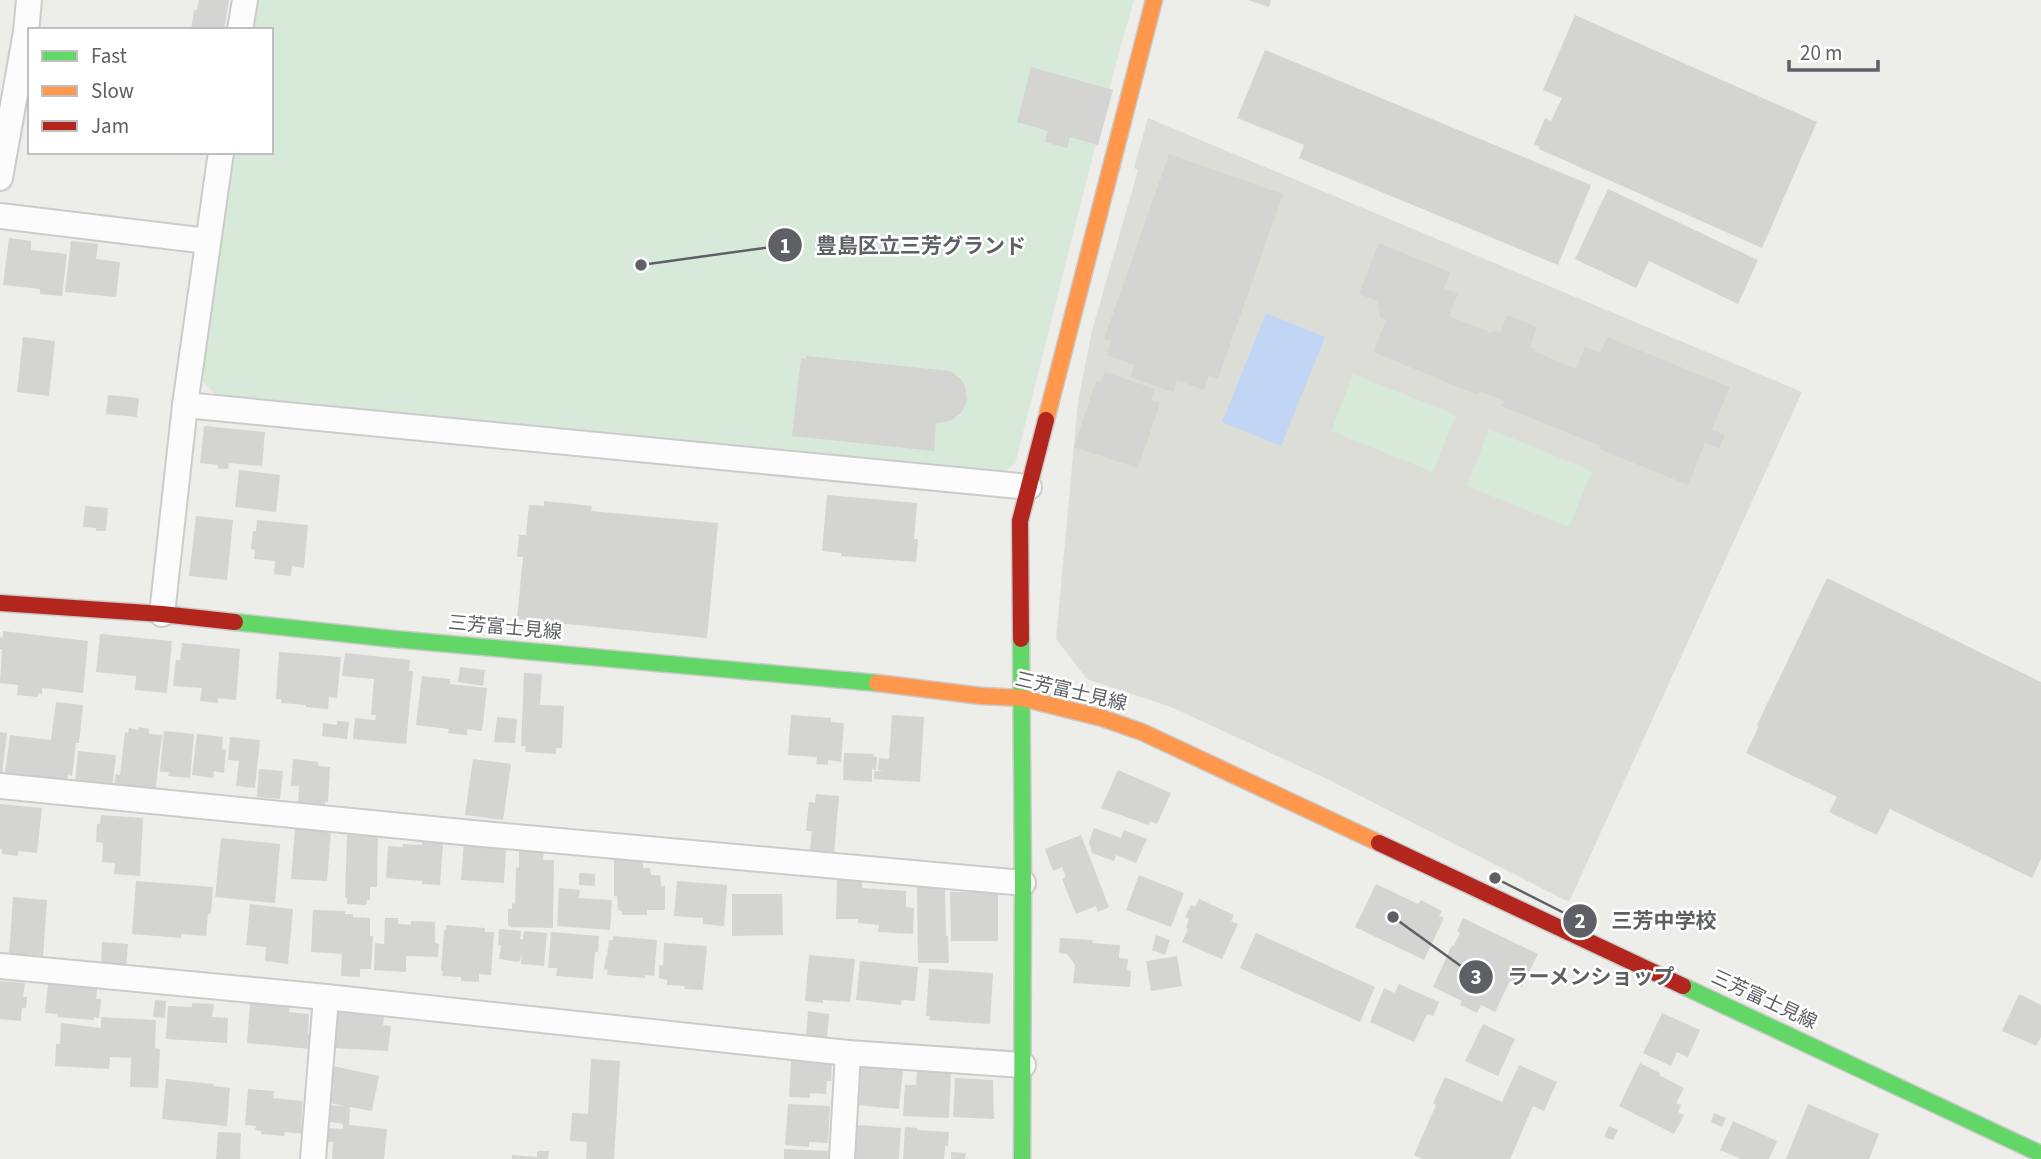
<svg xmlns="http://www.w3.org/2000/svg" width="2041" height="1159" font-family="'Source Sans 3','Noto Sans JP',sans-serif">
	<rect width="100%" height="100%" fill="#edede9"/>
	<path fill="#ddddd7" d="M1148,118L1802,392L1569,902L1325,778L1171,707L1087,679L1056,639L1078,402L1092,331L1138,170L1134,168Z"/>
	<g fill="#d7e9d8">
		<path d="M255,0H1134L1119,52L1015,464L1001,474L219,399L201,379L233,152H271V30H251Z"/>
		<path d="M1353,374L1456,415L1433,472L1331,431Z"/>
		<path d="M1489,429L1592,471L1569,527L1467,486Z"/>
	</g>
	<path fill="#c0d6f4" d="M1266,313L1325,337L1281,446L1222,422Z"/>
	<g fill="#d4d4d2">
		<path d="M199,0H229L224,30H191L194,10H197Z"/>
		<path d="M1248,0H1271L1269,7Z"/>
		<path d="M1575,15L1817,122L1762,248L1539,149L1540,147L1534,144L1545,118L1551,121L1562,98L1543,90Z"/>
		<path d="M1265,50L1591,185L1558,265L1299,158L1304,145L1237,118Z"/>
		<path d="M1031,67L1113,90L1098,145L1070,137L1067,148L1045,142L1048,131L1017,122Z"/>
		<path d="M1169,154L1283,194L1218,379L1209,376L1204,390L1177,380L1173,392L1130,377L1134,365L1107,355L1111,341L1104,339Z"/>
		<path d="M1608,189L1758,260L1738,304L1649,261L1636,288L1575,259Z"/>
		<path d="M9,238L31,241V250L67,254L62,296L40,294V289L3,285Z"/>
		<path d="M71,241L98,244L96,259L120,262L116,297L65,292Z"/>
		<path d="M1379,243L1450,272L1444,288L1458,294L1449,316L1492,333L1493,330L1500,333L1507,315L1537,327L1530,347L1535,349L1534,351L1576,369L1585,347L1600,353L1607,337L1730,387L1712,430L1725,435L1719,449L1705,443L1688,485L1599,449L1600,446L1501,406L1504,401L1479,391L1478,395L1373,352L1386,320L1380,318L1377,301L1359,294Z"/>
		<path d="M23,337L55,341L49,396L17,392Z"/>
		<path d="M806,356L950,371L961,379L965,386L967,400L965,406L961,413L950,421L936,423L934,451L792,436L801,358L806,359Z"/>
		<path d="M1105,372L1155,389L1151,400L1160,403L1138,468L1074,447L1096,381L1101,383Z"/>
		<path d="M108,395L139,398L137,417L106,414Z"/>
		<path d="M204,426L265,432L262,466L229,463L228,469H218V465L200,463Z"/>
		<path d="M239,470L280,475L276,512L235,507Z"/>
		<path d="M827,495L917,503L914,539H918L916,562L841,556V553L822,551Z"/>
		<path d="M544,501L592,506L591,511L718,523L707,638L517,619L523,557H517L519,535H526L529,505L544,506Z"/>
		<path d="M85,506L108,508L106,531H96V528L83,527Z"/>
		<path d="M196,516L233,520L227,580L189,576Z"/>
		<path d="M257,520L308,525L304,568L292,566L291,576L274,574L275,561L254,559L255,550L251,549L253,531H256Z"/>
		<path d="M1827,578L2041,682V859L2032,878L1890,809L1877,835L1829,812L1837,797L1746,753L1759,726L1757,725Z"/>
		<path d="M3,631L88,641L83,693L42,688V694L39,693L38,697L17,695L18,685L0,683L2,649H0V637L3,638Z"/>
		<path d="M100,634L172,641L167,693L135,690L136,676L96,672Z"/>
		<path d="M182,643L240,649L236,700L218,698V703L200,701L202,688L173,686L176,660H180Z"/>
		<path d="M279,652L341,657L337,698L329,697L328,709L306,707V705L281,703V699H276Z"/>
		<path d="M345,653L410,660L409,671H413L406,744L353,739L355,718L375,720L376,715H371L374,679L342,676Z"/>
		<path d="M460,667L485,670L483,686L458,682Z"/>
		<path d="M524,673L542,674L540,705L564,706L562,748H556V754L525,752L526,746H521Z"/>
		<path d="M422,676L450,679V684L487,688L482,731L467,729V735L448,733L449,729L416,725Z"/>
		<path d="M56,702L83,705L79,743H76L72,776L68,775L67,780L5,773L10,735L51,740Z"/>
		<path d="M791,715L831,718V722L844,723L841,762L828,760V765L816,764L817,757L788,755Z"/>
		<path d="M892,715L924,717L920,782L874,779V771H883L878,770L879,758L889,759Z"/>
		<path d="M497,717L517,719L515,743L494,742Z"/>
		<path d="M337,721L349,722L347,739L322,736L323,723L337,725Z"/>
		<path d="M139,727L149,729V734L162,735L155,793L114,788L116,774L120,775L125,732L128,733L129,728L138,730Z"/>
		<path d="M164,731L194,734L190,778L168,776L169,772H160Z"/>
		<path d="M0,732L7,733L2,775H0Z"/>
		<path d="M197,734L223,737L222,749L226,750L224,773L214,771L213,778L192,775Z"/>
		<path d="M230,737L260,740L255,788L236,786L239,761L228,760Z"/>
		<path d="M78,751L116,755L112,789L75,785Z"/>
		<path d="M844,753L874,754L873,756L877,757L876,770L872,769V782L843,780Z"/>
		<path d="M293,759L318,762V766L330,767L328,802H325V807L298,805L299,786H291Z"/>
		<path d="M473,759L511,764L503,820L465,815Z"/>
		<path d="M259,769L283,771L280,799L257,797Z"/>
		<path d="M1118,770L1171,793L1157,824L1150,821L1148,825L1101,808Z"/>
		<path d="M816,794L839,796L834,854L810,851L812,831H806L809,802L815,803Z"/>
		<path d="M0,804L42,808L37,853L18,851V856L2,854V849H0Z"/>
		<path d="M101,815L143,818L140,876L114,874L115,863L102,862L103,843L96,842L97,824H100Z"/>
		<path d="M295,828L331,831L327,881L291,879Z"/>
		<path d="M1094,828L1121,838L1124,830L1147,839L1136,863L1116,855L1114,861L1092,853L1089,842Z"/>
		<path d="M347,835L378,836L377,887H370V900H367L366,905L347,904V898H345Z"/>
		<path d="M1081,835L1109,907L1098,912L1096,906L1076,914L1062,879L1066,877L1062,867L1053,871L1045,849Z"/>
		<path d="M221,838L280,844L275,903L215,897Z"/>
		<path d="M422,841L443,842L440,885L422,884V881L386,878L388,846L403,847V844L422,845Z"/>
		<path d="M464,841L484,842V847L506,849L504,883L461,880Z"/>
		<path d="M519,849L544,850L543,860H554L553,928L512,927L508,925V909H512V903L515,904L516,868L519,867Z"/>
		<path d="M614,856H643V868H650L651,875H660L661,886H665V910H647V915H622V911L618,910L617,896H614Z"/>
		<path d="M579,873L595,874V886L579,885Z"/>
		<path d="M1139,875L1184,893L1171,927L1126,910Z"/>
		<path d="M837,879H862V888L906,891V907L914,908L913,934L878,932L879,925L858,923V919H836Z"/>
		<path d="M136,881L213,887L211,914H208L206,936L181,934V938L132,934Z"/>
		<path d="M677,881L727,885L724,926L703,924V918L674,916Z"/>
		<path d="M1376,884L1418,904L1421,900L1442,911L1439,916L1444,918L1424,960L1355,927Z"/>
		<path d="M917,887H945L946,936H948L949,963H918Z"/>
		<path d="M559,888L580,890L579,898L612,900L610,930L557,926Z"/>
		<path d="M950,892H998V941H951Z"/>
		<path d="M732,894H782L783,935L732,936Z"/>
		<path d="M13,897L47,900L43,958L9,955Z"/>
		<path d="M1199,899L1234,915L1231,921L1238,924L1222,959L1182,942L1188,929L1186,928L1189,919L1185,917L1191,905L1195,907Z"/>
		<path d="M250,904L293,909L288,964L265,961L266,947L246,945Z"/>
		<path d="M313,910L345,911V914H353V917L370,918V936H373L371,969H360V977L341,976L342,954L311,952Z"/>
		<path d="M385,918H398V924L411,925V921L435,922V943L439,944L438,957L406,956V972L374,970L375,943L384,944Z"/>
		<path d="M1463,918L1538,954L1522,987L1510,981L1495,1012L1481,1005L1477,1013L1460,1005L1462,1001L1433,987L1452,945L1454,946L1460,933L1457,931Z"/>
		<path d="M446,925L485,928V932H494L491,975L479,974V982L461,981V977L442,976L443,971H441L444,930H446Z"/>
		<path d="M499,929L521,931L520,939H523L524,931L547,933L544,966L521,964L522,953L520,961L517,962L499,959L501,946L498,945Z"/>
		<path d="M551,932L599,936L598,952H595L593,979L556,976L557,968H548Z"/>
		<path d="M1256,933L1375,987L1360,1022L1240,968Z"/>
		<path d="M1156,935L1170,940L1165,955L1152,950Z"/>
		<path d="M613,936L657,940L654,976L645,975V978L607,975L608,970L604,969L606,956H607L609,940H613Z"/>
		<path d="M1060,938L1093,940L1092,943L1120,945L1119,958L1128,959L1127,970L1131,971L1130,987L1073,983L1075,965L1067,954L1059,953Z"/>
		<path d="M102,942L128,944L126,968L101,966Z"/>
		<path d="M664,943L707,946L703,990L684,989L685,986L667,985V980L659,978V965L663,966Z"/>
		<path d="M809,955L855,959L850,1002L823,1000V1003L805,1001Z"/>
		<path d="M1177,956L1182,986L1151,991L1146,961Z"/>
		<path d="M860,961L918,967L915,1001L902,1000L901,1005L856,1000Z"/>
		<path d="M929,969L993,973L990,1024L929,1020L930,1016H926Z"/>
		<path d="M0,981L25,983L23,997H27L26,1008H22L21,1021L0,1019Z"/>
		<path d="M48,984L97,988L96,999H101L99,1018L94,1017V1020L57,1017L58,1014L45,1013Z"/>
		<path d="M1399,984L1439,1002L1433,1016L1427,1014L1414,1042L1370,1022L1384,988L1395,993Z"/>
		<path d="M2019,994L2041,1005V1037L2036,1046L2002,1031Z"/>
		<path d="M155,1000L166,1001L165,1018L153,1017Z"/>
		<path d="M192,1003L214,1004L212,1017L228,1018L227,1043L166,1039L168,1006L192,1007Z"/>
		<path d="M250,1003L290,1007L289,1012L309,1014L308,1035H312L311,1049L247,1043Z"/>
		<path d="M808,1011L829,1014L827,1037L806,1035Z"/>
		<path d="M338,1012L384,1017L383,1025L391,1026L388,1051L331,1048L333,1025L337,1026Z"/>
		<path d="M1662,1013L1700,1030L1688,1057L1677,1052L1671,1066L1643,1053Z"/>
		<path d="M101,1017L156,1020L155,1048L160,1049L158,1088L130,1087L131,1058L110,1057L109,1069L55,1066L56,1044H60L61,1023L101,1028Z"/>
		<path d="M1483,1024L1515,1039L1498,1076L1465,1061Z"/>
		<path d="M591,1059L620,1061L614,1159H586L587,1142L570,1141L572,1113L588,1114Z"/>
		<path d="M807,1060L832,1061L831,1081H827L826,1094L810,1093V1098L789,1097L791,1061L806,1062Z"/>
		<path d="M1640,1063L1660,1073L1659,1075L1684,1088L1676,1103L1681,1105L1678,1112L1684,1115L1674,1134L1619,1106Z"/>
		<path d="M859,1065L903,1069L899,1109L856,1105Z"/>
		<path d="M1519,1065L1557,1082L1544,1111L1533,1106L1510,1159H1422L1414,1155L1436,1105L1433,1103L1445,1077L1502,1102Z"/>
		<path d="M333,1066L379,1076L372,1111L350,1107L349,1125L387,1129L384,1159H332L333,1142H327L329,1128L343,1129V1124L326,1121L328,1105L345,1106L330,1103L334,1085L330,1084Z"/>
		<path d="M917,1070L951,1072L949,1118L903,1116L905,1085H916Z"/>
		<path d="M955,1078L993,1080L994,1119L953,1117Z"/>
		<path d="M166,1079L214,1084L213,1086L230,1088L227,1126L162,1119Z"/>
		<path d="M248,1089L274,1091L273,1098L303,1101L301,1124H305L304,1134L285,1132L284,1136L261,1134V1131L255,1130L256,1126L245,1125Z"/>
		<path d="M788,1104L830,1106L828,1143L809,1142V1147L785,1145Z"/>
		<path d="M1808,1104L1879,1134L1869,1159H1786Z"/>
		<path d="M1714,1113L1726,1118L1722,1127L1711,1122Z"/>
		<path d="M1733,1121L1777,1141L1769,1159H1741L1720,1150Z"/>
		<path d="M858,1125L901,1128L899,1159H851L855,1126H858Z"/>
		<path d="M1609,1126L1618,1130L1613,1140L1604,1137Z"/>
		<path d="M905,1127L917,1128V1130L949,1132L948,1146H945L944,1159H903Z"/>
		<path d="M218,1132L241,1133L240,1159H216Z"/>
		<path d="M784,1149L831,1151V1159H784Z"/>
		<path d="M537,1151H549L548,1159H512V1155L537,1157Z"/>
		<path d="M951,1152L966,1153L965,1159H951Z"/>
	</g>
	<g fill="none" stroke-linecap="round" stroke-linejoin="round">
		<g stroke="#cbcbcb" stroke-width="28">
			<g id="street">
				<path d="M240,30L245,0"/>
				<path d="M0,178L26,32L29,0"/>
				<path d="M0,216L207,241"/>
				<path d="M185,405L1029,487"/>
				<path d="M162,614L185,405L221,152"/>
				<path d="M0,786L472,833L1023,883"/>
				<path d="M0,966L326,997L848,1053L1023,1065"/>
				<path d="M313,1159L326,997"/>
				<path d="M842,1159L848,1053"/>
			</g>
		</g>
		<g stroke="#c9cac9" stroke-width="19">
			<g id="fast">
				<path d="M235,622L394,639L877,683"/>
				<path d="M1021,639L1023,883L1022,1159"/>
				<path d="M1683,986L2041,1154"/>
			</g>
		</g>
		<g stroke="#c9cac9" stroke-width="19">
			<g id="slow">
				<path d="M1046,420L1154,0"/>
				<path d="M877,683L981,696L1022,698L1102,718L1142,732L1379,843"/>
			</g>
		</g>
		<g stroke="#c9cac9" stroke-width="19">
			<g id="jam">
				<path d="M0,603L162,614L235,622"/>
				<path d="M1021,639L1020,521L1046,420"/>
				<path d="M1379,843L1683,986"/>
			</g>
		</g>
		<use href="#street" stroke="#fcfcfc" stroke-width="24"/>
		<use href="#fast" stroke="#63d668" stroke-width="16"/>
		<use href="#slow" stroke="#ff974d" stroke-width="16"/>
		<use href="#jam" stroke="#b3261e" stroke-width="16"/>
	</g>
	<g text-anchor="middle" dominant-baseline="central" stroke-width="5" stroke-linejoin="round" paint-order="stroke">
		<g font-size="19" fill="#5e6066" stroke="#fff">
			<text transform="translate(505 628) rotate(5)">三芳富士見線</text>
			<text transform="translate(1071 692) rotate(13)">三芳富士見線</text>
			<text transform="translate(1764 1000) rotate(25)">三芳富士見線</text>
		</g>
	</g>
	<path fill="none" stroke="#5e6066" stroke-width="2.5" d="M641 265L785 245M1495 878L1580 921M1393 917L1476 977"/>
	<g fill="#5e6066" stroke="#fff" stroke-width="2.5">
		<circle cx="641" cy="265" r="7"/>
		<circle cx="1495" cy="878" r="7"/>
		<circle cx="1393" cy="917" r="7"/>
		<circle cx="785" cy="245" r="18"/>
		<circle cx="1580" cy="921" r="18"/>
		<circle cx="1476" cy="977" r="18"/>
	</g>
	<g font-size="21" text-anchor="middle" font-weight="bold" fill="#fff">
		<text x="785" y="253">1</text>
		<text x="1580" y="928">2</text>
		<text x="1476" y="984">3</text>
	</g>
	<g font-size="21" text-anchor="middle" font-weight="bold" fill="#5e6066" stroke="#fff" stroke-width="5" stroke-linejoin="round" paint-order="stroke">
		<text x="921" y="253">豊島区立三芳グランド</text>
		<text x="1664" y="928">三芳中学校</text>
		<text x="1591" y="984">ラーメンショップ</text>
	</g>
	<rect x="28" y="28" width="245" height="126" fill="#ffffff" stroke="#bfbfc2" stroke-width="2"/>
	<rect x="42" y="51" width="35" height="10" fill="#63d668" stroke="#bfbfc2" stroke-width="2"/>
	<text x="91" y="63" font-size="21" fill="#5e6066">Fast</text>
	<rect x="42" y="86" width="35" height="10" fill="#ff974d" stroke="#bfbfc2" stroke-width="2"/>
	<text x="91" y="98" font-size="21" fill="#5e6066">Slow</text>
	<rect x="42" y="121" width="35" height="10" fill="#b3261e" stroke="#bfbfc2" stroke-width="2"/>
	<text x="91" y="133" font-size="21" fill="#5e6066">Jam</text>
	<path d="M1789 60v10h89v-10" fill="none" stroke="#5e6066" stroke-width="3.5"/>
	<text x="1800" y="60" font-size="21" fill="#5e6066" stroke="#ffffff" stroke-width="5" paint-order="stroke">20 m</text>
</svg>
